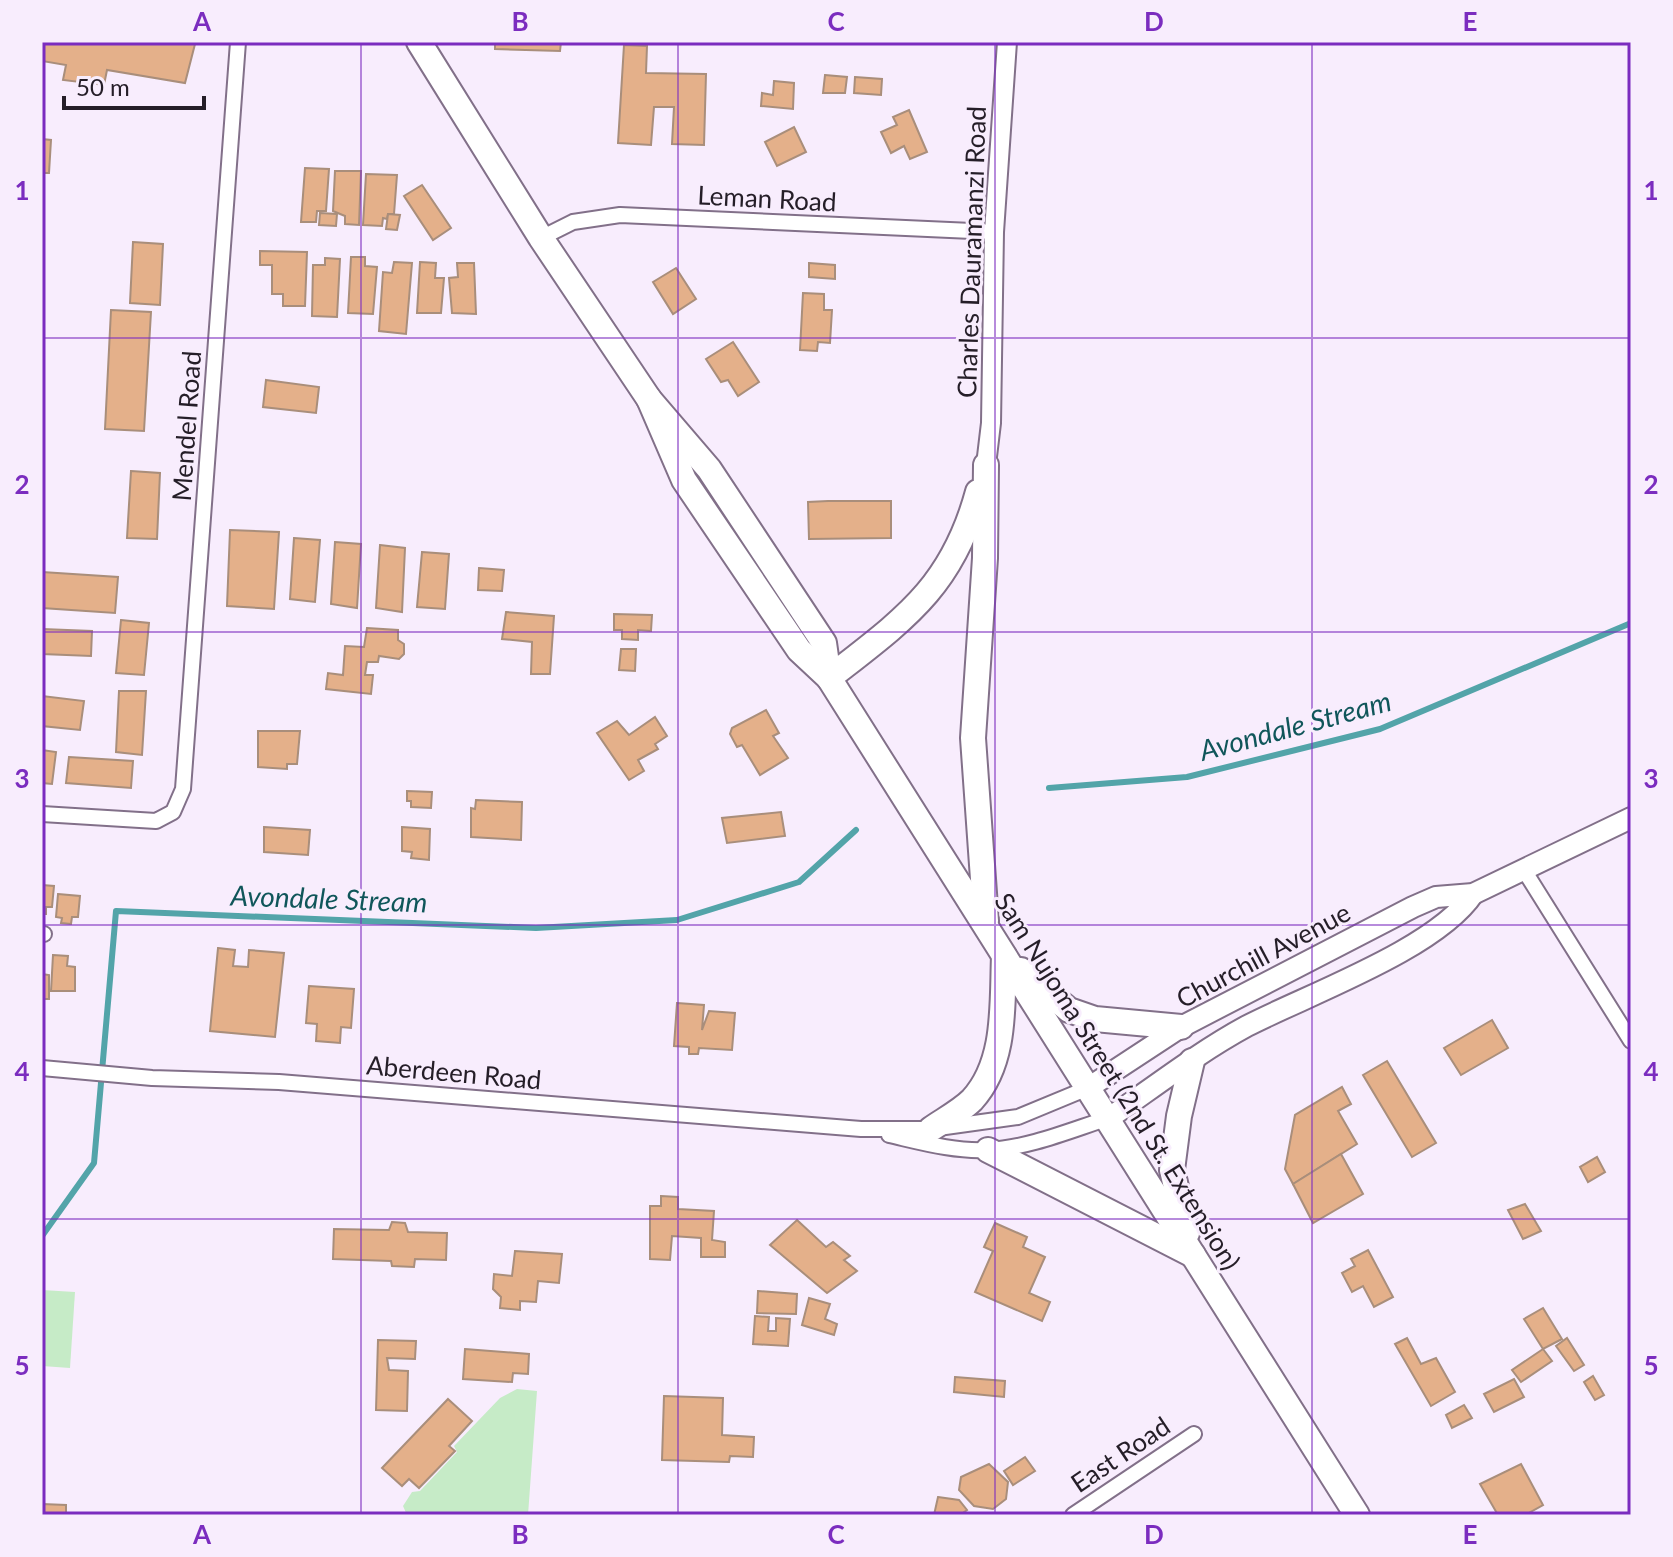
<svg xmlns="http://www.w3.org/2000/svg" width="1673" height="1557" font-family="Lato,sans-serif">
	<rect width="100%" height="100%" fill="#f8edfd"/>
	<g fill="#c6ebc7">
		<path d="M42,1290L75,1292L70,1368L42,1366Z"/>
		<path d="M517,1389L537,1391L528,1515H407L403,1506L412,1492L420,1491L457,1452L454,1446L500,1398Z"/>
	</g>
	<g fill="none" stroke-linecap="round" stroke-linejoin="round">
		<g stroke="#53a4a9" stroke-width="6">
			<path d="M1049,788L1187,777L1380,729L1631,623"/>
			<path d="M42,1236L94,1163L116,911L536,928L677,920L799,882L856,830"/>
		</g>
	</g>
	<g fill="#e4b08a" stroke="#a98e7b" stroke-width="2">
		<path d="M42,42H183L195,44L185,83L107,70L104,85L63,80L66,65L42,61Z"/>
		<path d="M495,42H561L560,51L495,49Z"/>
		<path d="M624,45L647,46L646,73L706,74L704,145L672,144L674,107H654L651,145L618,143Z"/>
		<path d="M825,75L847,77L845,93H823Z"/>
		<path d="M855,77L882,79L881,95L854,93Z"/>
		<path d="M774,81L794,83L793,109L761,106L762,93L773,95Z"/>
		<path d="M909,110L927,152L910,159L904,146L891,153L881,132L897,125L893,117Z"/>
		<path d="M794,127L806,152L777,166L765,142Z"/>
		<path d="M42,139L51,140L49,173H42Z"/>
		<path d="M305,168L329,169L326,211H317L316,222H301Z"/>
		<path d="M335,171H361L359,225L345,224V216L333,211Z"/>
		<path d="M366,174L397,175L394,214H388L387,219L383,218L382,226L363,225Z"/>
		<path d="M422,185L451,228L433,240L404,196Z"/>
		<path d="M320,213L337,214L336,226L319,225Z"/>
		<path d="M388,214L400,215L397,230L386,229Z"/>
		<path d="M133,242L163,244L160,305L130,303Z"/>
		<path d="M260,251L307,252L305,306H283V294H272V265H260Z"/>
		<path d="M351,257H365V266L377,267L373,314L348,313Z"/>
		<path d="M325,258L340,259L337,317L312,316L313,265H325Z"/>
		<path d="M394,262L412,263L406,334L379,331L383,272L392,273Z"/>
		<path d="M420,262L436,263L435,278H444L441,313H417Z"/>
		<path d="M457,263H474L476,314L452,313L449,278L458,277Z"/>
		<path d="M809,263L835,265V279L809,277Z"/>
		<path d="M676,268L696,299L673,314L653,282Z"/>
		<path d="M803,293L824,294V310H832L830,343L818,342L817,351L800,350Z"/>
		<path d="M111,310L151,312L144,431L105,429Z"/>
		<path d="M733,342L759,382L738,396L728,380L721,382L706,359Z"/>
		<path d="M266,380L319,387L316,413L263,407Z"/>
		<path d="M131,471L160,473L157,539L127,538Z"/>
		<path d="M828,501H891V538L809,539L808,502Z"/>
		<path d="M230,530L279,532L274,609L227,606Z"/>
		<path d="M294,538L320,540L315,602L290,599Z"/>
		<path d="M335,542L361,544L357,608L331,604Z"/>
		<path d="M380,545L405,548L402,612L376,608Z"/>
		<path d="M422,552L449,554L445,609L417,607Z"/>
		<path d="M479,568L504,570L502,591L478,590Z"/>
		<path d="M42,572L118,577L115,613L42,608Z"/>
		<path d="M506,612L554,616L550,674H531L532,642L502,639Z"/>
		<path d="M614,614L652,615L651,631L638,630V640L622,639V630H614Z"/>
		<path d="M121,620L149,623L144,675L116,673Z"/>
		<path d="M367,628L398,630V640L404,644V654L399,659L379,656L378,662H367L365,675H373L371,694L326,689L328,673L343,675L345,646L364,647Z"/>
		<path d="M42,629L92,631L91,656L42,654Z"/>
		<path d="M621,649H636L635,671L619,670Z"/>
		<path d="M119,691H146L142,755L116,752Z"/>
		<path d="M42,696L84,701L80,730L42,726Z"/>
		<path d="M766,710L779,733L773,736L788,758L760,775L742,745L737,747L730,734L732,728Z"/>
		<path d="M655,717L667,736L655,744L658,749L638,760L644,771L629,780L597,733L617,721L629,735Z"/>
		<path d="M258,731H300L297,764H287V769L258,767Z"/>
		<path d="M42,750L56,752L52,784L42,783Z"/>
		<path d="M69,757L133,761L131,788L66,783Z"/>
		<path d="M407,791L432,792L431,808L411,807V801H407Z"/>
		<path d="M476,800L522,802L521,840L471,837V808L475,809Z"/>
		<path d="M781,812L785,836L727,843L722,818Z"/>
		<path d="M264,827L310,830L308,855L264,852Z"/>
		<path d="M402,827L430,829L429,860L411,858L412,852L402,851Z"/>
		<path d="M42,885L54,886L52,907H46V914H42Z"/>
		<path d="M58,894L80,896L78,917H72L71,924L61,923L62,918L56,917Z"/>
		<path d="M218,948L235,950L233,966L248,967L249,950L284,953L275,1037L210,1031Z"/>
		<path d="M53,955L68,956L67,966L75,967V991H51Z"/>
		<path d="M42,974L49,975V999H42Z"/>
		<path d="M309,986L354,989L351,1028L341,1027L340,1043L316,1041L317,1024L306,1023Z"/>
		<path d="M677,1003L704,1005L702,1030L709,1011L735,1013L732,1050L699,1048L698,1054H689V1047L674,1046Z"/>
		<path d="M1492,1020L1508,1048L1461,1075L1444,1048Z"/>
		<path d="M1387,1061L1436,1143L1412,1157L1363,1075Z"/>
		<path d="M1342,1087L1351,1104L1338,1111L1357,1144L1293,1184L1285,1169L1295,1115Z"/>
		<path d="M1341,1154L1363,1194L1313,1223L1293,1184Z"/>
		<path d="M1597,1157L1605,1172L1588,1182L1580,1167Z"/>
		<path d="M661,1196L678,1197V1209L714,1211L712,1240L725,1242V1257H701V1238L672,1236L670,1260L650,1259V1206H661Z"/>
		<path d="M1525,1204L1541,1231L1523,1239L1508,1210Z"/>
		<path d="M797,1220L826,1247L833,1242L850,1256L844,1260L857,1271L827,1293L770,1245Z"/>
		<path d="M392,1222L405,1223L408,1232L447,1233L446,1260L415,1259L414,1267L392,1266L391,1261L333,1259L334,1229L389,1230Z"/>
		<path d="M995,1223L1027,1237L1023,1247L1045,1257L1029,1293L1050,1302L1042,1321L975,1292L993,1251L984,1247Z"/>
		<path d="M1368,1250L1393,1297L1374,1307L1363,1286L1352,1292L1342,1273L1355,1266L1351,1259Z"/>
		<path d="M515,1251L562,1254L559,1283L538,1281L536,1302L520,1301V1310L500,1308L501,1297L493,1289L494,1274L512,1276Z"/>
		<path d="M758,1291L797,1294L796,1314L757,1313Z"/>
		<path d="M809,1298L830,1304L825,1319L837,1324L834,1335L802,1325Z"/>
		<path d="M1543,1308L1562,1339L1543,1349L1524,1319Z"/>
		<path d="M755,1316L769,1317L768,1331H776V1318L790,1319L788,1346L753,1344Z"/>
		<path d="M1407,1338L1421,1364L1436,1358L1455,1392L1431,1406L1395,1344Z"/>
		<path d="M1567,1338L1584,1365L1574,1371L1556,1346Z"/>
		<path d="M378,1340L416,1341L415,1359L387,1358L389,1370L408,1371L407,1411L376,1410Z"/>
		<path d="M465,1349L529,1354L528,1374L513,1373L512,1382L463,1379Z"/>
		<path d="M1543,1349L1552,1361L1521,1382L1512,1370Z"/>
		<path d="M1593,1376L1604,1395L1595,1400L1584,1382Z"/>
		<path d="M955,1377L1005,1381L1004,1397L954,1392Z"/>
		<path d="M1514,1379L1524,1397L1494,1412L1484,1394Z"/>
		<path d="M664,1396L723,1398L722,1435L754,1437L753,1457L730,1456L729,1462L662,1460Z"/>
		<path d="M448,1399L472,1421L449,1446L455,1451L419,1488L409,1479L402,1486L382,1468Z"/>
		<path d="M1464,1405L1472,1418L1452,1428L1446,1415Z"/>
		<path d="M1025,1457L1035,1471L1013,1485L1004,1471Z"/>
		<path d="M989,1464L1008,1482L1006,1499L993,1509L974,1506L959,1490L961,1477Z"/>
		<path d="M1521,1464L1543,1505L1525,1515H1498L1480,1484Z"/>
		<path d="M938,1497L959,1500L967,1510L960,1515H934Z"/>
		<path d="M42,1504L66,1505V1515H42Z"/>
	</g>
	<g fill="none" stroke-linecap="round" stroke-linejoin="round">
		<g stroke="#827089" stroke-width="18">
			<g id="minor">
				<path d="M541,238L573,222L620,215L994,232"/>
				<path d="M42,814L156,821L173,812L183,789L238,42"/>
				<path d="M1524,870L1631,1041"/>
				<path d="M42,934H44"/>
				<path d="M42,1068L152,1078L279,1082L861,1129H931L1018,1117L1088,1088"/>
				<path d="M889,1135C920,1142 955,1152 988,1150C1029,1148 1071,1130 1109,1118"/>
				<path d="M1073,1515L1194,1434"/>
			</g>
		</g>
		<g stroke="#827089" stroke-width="22">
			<path id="tertiary" d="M986,465L991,423L994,232L1007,42"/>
		</g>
		<g stroke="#827089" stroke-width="24">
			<g id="secondary">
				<path d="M1088,1088L1181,1027L1413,907L1436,897L1473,894L1631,818"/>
				<path d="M1109,1118C1154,1087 1199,1052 1247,1026C1309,994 1436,949 1473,894"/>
			</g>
		</g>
		<g stroke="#827089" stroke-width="28">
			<g id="trunk">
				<path d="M419,42L541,238L649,399L709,469L824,643L829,678"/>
				<path d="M649,399L684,480L799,650L829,678L1357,1515"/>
				<path d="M986,465L985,558L973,738L986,921"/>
				<path d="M829,678C903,620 952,588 978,492"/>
				<path d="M1021,970L1069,1010L1095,1019L1181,1027"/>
				<path d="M931,1129C944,1120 961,1111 972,1100C1007,1062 1002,1003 1004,956"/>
				<path d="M988,1150L1193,1255"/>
				<path d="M1187,1233L1172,1170L1179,1116L1192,1061"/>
			</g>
		</g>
		<use href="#minor" stroke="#fff" stroke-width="14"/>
		<use href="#tertiary" stroke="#fff" stroke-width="18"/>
		<use href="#secondary" stroke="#fff" stroke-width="20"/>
		<use href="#trunk" stroke="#fff" stroke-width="24"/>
	</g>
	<path fill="none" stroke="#7b2cbf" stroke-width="2" stroke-opacity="0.55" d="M361,42V1515M678,42V1515M995,42V1515M1312,42V1515M42,338H1631M42,632H1631M42,925H1631M42,1219H1631"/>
	<g text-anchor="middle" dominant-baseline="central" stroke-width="6" stroke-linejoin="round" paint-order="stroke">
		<g font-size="26" fill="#251e28" stroke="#f8edfd">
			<text transform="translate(767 198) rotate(3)">Leman Road</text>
			<text transform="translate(971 252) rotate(-88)">Charles Dauramanzi Road</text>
			<text transform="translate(186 426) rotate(-86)">Mendel Road</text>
			<text transform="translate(1263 955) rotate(-28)">Churchill Avenue</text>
			<text transform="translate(454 1072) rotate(5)">Aberdeen Road</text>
			<text transform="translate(1118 1081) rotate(58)">Sam Nujoma Street (2nd St. Extension)</text>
			<text transform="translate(1120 1454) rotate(-34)">East Road</text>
		</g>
		<g font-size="28" font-style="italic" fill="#10565a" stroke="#f8edfd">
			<text transform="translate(1295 725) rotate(-15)">Avondale Stream</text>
			<text transform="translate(329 898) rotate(2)">Avondale Stream</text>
		</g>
	</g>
	<rect width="1673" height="1557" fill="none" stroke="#f8edfd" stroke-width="88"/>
	<path d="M64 96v12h140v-12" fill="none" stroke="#251e28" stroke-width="4"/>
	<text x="76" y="96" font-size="24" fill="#251e28" stroke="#f8edfd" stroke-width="6" paint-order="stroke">50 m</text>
	<rect x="44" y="44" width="1585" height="1469" fill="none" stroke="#7b2cbf" stroke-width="3"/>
	<g font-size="26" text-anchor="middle" font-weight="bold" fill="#7b2cbf">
		<text x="202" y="31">A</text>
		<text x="520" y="31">B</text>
		<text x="836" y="31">C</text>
		<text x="1154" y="31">D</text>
		<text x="1470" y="31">E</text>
		<text x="22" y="200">1</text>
		<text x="1651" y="200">1</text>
		<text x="22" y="494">2</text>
		<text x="1651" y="494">2</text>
		<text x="22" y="788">3</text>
		<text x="1651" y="788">3</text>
		<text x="22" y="1081">4</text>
		<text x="1651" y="1081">4</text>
		<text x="22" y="1375">5</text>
		<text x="1651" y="1375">5</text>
		<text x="202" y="1544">A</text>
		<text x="520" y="1544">B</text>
		<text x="836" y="1544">C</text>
		<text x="1154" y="1544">D</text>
		<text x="1470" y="1544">E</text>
	</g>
</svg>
